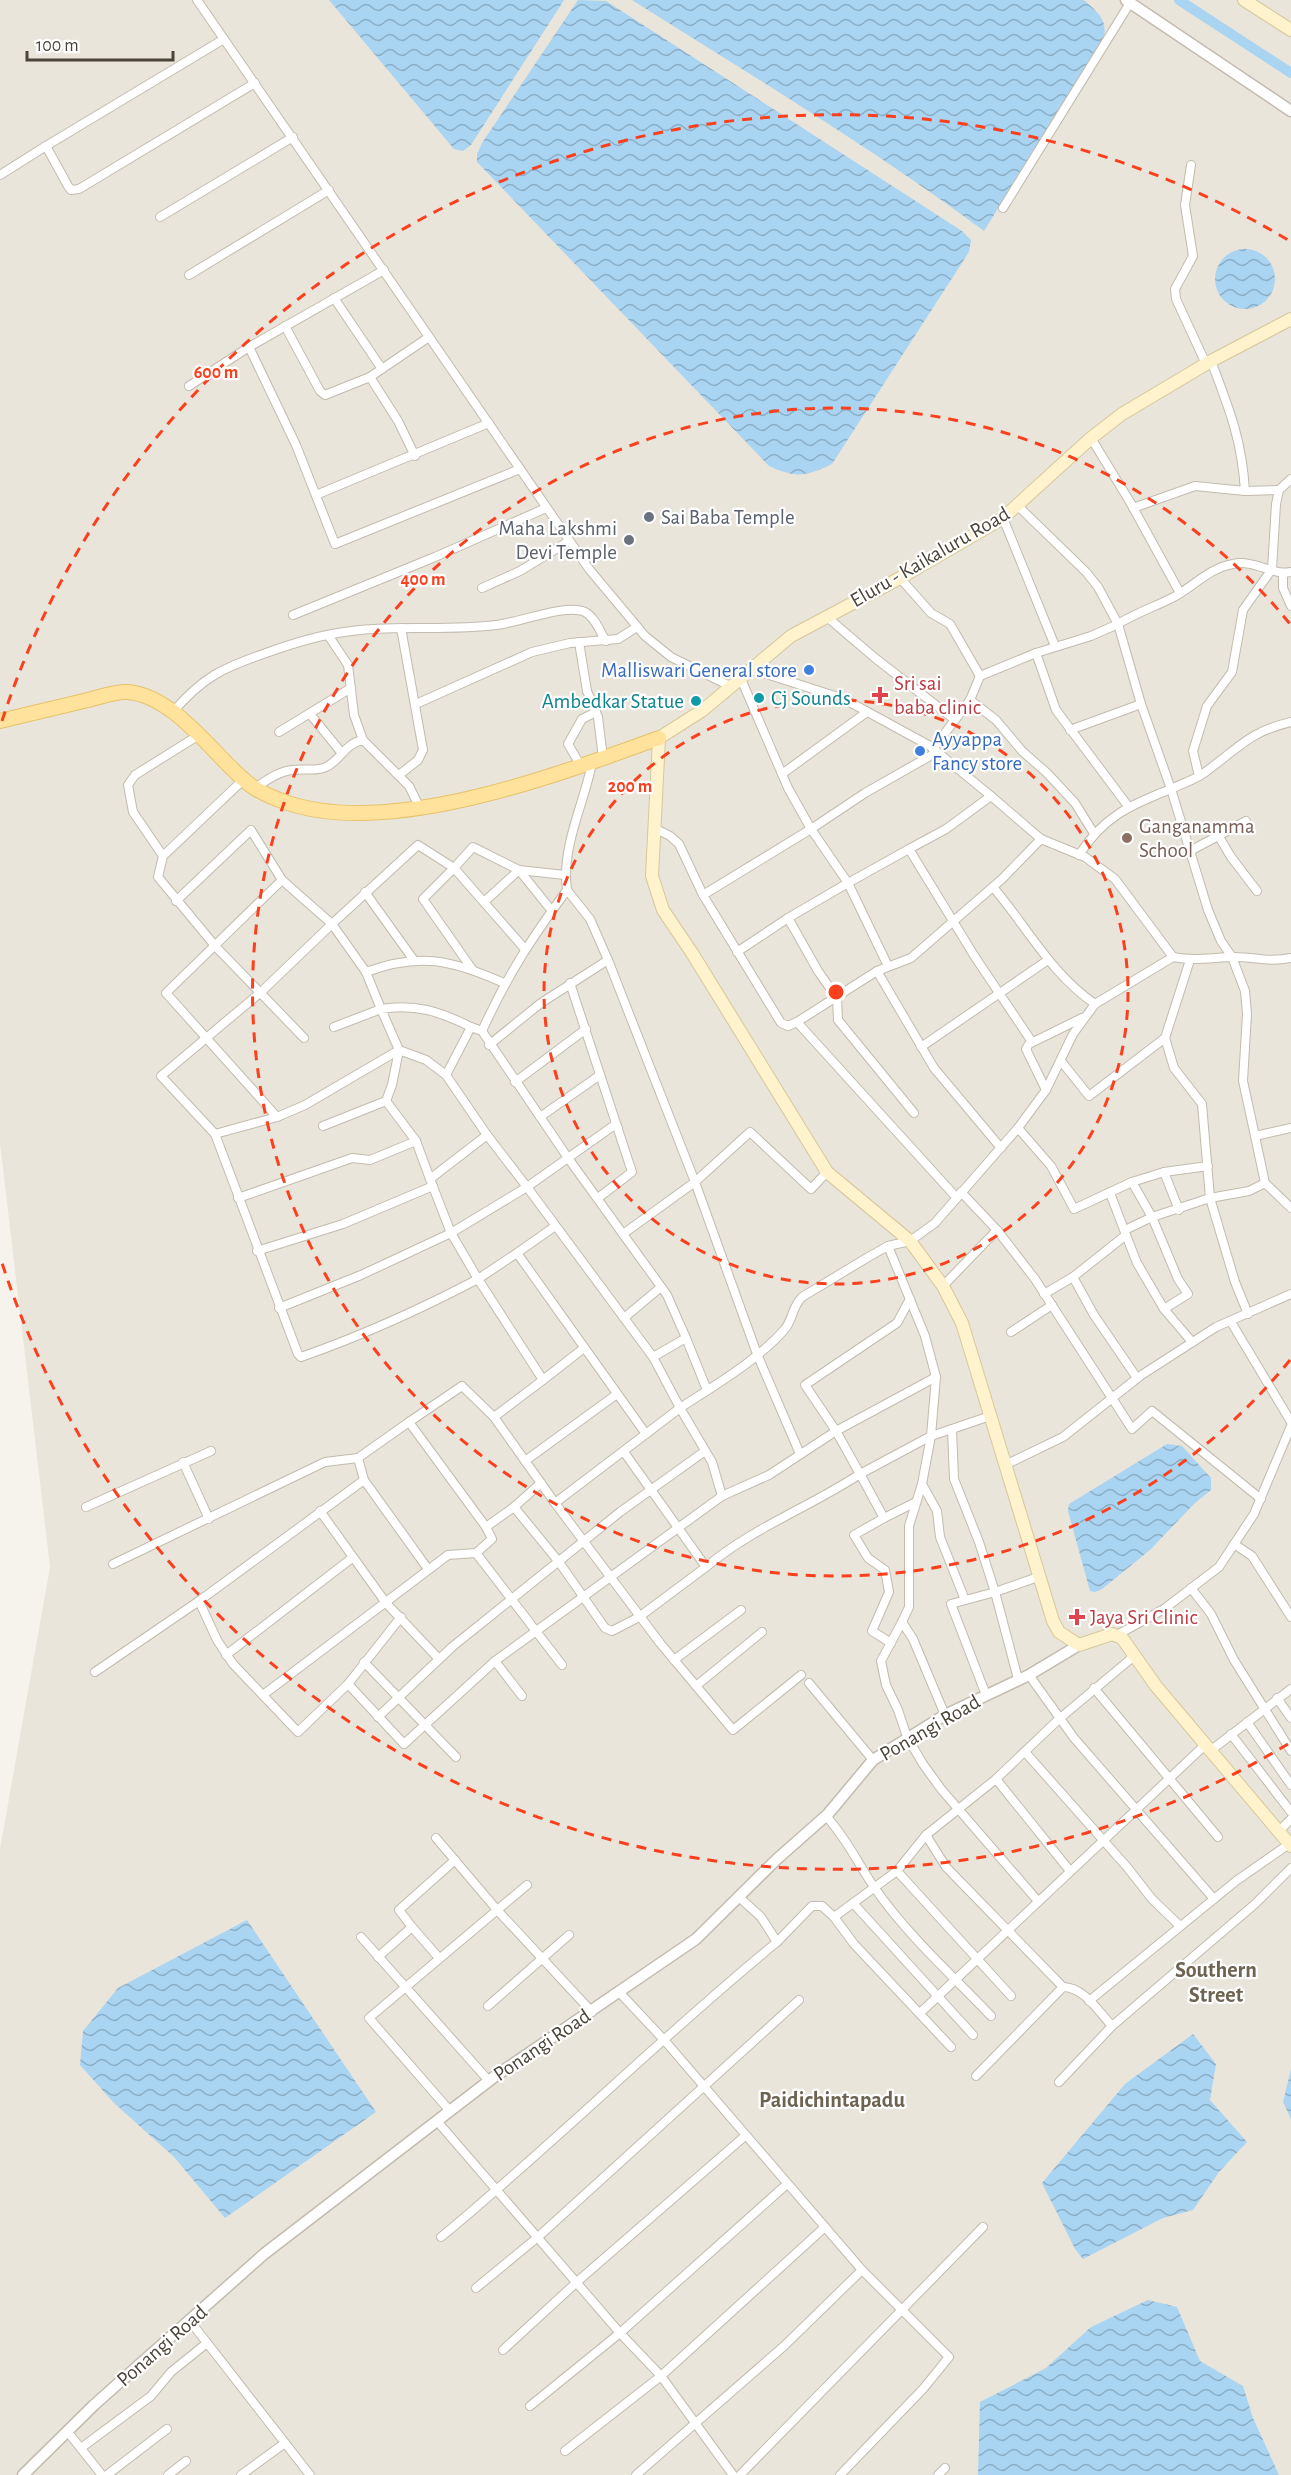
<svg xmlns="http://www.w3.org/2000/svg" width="1291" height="2475" font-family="'Alegreya Sans',sans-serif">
	<defs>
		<pattern id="water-waves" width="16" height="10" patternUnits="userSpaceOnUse" patternTransform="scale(1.5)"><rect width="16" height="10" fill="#a9d4f2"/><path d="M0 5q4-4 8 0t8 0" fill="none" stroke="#8caec5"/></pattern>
	</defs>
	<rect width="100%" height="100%" fill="#f6f3ec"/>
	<path fill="#eae5da" d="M0,0H1291V2475H0V1849L50,1567L0,1143Z"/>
	<g fill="url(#water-waves)">
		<path d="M329,0H564L471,145L463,151L454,149Z"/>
		<path d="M578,0L606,1L962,231L971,240L969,252L832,464C805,477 796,478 769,466L477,162V154L482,143Z"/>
		<path d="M632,0H1084C1096,11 1108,19 1104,37L984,231C871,147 751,75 632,0Z"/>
		<circle cx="1245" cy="279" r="30"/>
		<path d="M1167,1444L1182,1446L1211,1478V1490L1194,1504L1150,1550L1102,1589L1095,1592L1090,1591L1068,1511L1069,1504Z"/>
		<path d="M247,1920L376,2112L225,2218L174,2157L114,2103L80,2065L83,2031L118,1988Z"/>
		<path d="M1193,2034L1216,2064L1210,2100L1247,2142L1219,2172L1193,2210L1163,2218L1083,2259L1075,2249L1042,2183L1125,2084Z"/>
		<path d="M1291,2069V2119L1283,2102Z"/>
		<path d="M1148,2300L1177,2307L1200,2361L1243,2386L1253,2418L1279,2475H978L980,2402L1046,2368L1091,2327Z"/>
	</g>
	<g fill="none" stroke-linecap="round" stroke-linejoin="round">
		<path stroke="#a9d4f2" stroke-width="10" d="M1179,0L1291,73"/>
		<g stroke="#c2bbae" stroke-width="10">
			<g id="minor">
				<path d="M197,0L589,569L645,636L671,657L732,687"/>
				<path d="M46,146L224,39"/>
				<path d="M1191,165L1185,205L1193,256L1175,289L1176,299L1206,364"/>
				<path d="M0,175L46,146L68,186L71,190L79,189L255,83"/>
				<path d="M1003,208L1130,3"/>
				<path d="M160,217L293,137"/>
				<path d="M189,275L329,190"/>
				<path d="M334,298L382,369"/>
				<path d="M285,326L320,391L325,395L370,377"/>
				<path d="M249,347L296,445L335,544L520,469"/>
				<path d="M1211,361C1229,408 1242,440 1245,491"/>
				<path d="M189,386L249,347L384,270"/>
				<path d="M1091,438L1130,502L1180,593"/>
				<path d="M415,456L398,421L370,377L429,337"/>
				<path d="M316,495L489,423"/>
				<path d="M1018,506L1086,572L1098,587L1118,624C1136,613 1154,607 1172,598C1193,587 1209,568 1233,564C1254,559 1273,576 1291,572"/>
				<path d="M1133,508L1195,486L1245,491L1279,490"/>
				<path d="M1003,518L1055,646"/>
				<path d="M1283,574V588L1291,606"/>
				<path d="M900,578L931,613L950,624L980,676"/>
				<path d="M482,588L520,571L569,541"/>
				<path d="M293,615L435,557L546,508"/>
				<path d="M827,617L875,658L955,720"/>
				<path d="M328,635L348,665L354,715L363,740L409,786L420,808"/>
				<path d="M579,642L587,691L598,717L603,758"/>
				<path d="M1036,653L1091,636L1118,624L1141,704L1171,789C1130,805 1103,817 1079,855"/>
				<path d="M751,669L844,699L930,746L991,796"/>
				<path d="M741,679L788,788L811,829L865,793L937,752"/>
				<path d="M970,700L980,676L1036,653L1056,710L1128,806"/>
				<path d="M416,704L532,652L570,643L618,639L637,627"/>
				<path d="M172,713C203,677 222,668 266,653C288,645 310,638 332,634C386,623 442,632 496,625C518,623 567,603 585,612C595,617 600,632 606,641"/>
				<path d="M310,714L341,752"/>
				<path d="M1291,722C1249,732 1241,746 1208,770C1198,779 1183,783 1171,789L1208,910L1221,941L1232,957L1245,991L1247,1014L1243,1081L1255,1136L1291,1128"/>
				<path d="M1070,730L1141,704"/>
				<path d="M279,732L351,688"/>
				<path d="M933,749L970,700L996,720L1022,751L1047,773L1075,803L1093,832"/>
				<path d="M581,766L568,744L582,719L596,712"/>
				<path d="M782,774L867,712"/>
				<path d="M399,775L418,760L423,750L401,628"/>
				<path d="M1199,776L1193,751L1207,706L1232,672L1243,610L1272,569L1276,504L1279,490L1291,479"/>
				<path d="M243,780L163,856L158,877L216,947L304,1038"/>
				<path d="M255,788C267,780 279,771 293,770C304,768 316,772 326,767C341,760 345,743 363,740"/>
				<path d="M654,828L670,836L679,844L703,895L781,1023L788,1026L797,1022"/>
				<path d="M1218,835L1231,857L1257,891"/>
				<path d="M1190,851L1246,821"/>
				<path d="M163,856L133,812L128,785L135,775L199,735"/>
				<path d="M993,887C1027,927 1051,974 1095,1004"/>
				<path d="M567,890C561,847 584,804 592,763"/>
				<path d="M365,892L413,959"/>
				<path d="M703,895L811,829L848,883L788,918L818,971L837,998L838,1020L914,1113"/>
				<path d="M176,901L251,830L282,880L332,924L261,992L161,1076L215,1134L277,1117L305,1105L399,1050L426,1060L446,1075L487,1135L527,1187L616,1124L618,1128"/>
				<path d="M484,902L519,870L552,911"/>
				<path d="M524,948L454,868L473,847L519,870L565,875"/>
				<path d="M737,952L788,918"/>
				<path d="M1190,960L1165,1038L1174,1068L1202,1104L1210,1198L1235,1282L1248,1314"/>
				<path d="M888,966L848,883L909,849"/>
				<path d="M877,971L911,958L1002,879L1041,839L1085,857L1115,879L1173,957"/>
				<path d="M366,972L332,924L418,845L454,868L423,899L472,969"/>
				<path d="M570,983L632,1172L598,1198"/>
				<path d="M334,1027L381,1009L366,972C420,952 452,960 504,983"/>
				<path d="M482,1031C507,976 531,939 567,890L590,919L608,960"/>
				<path d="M1032,1042L975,957L909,849L946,829L991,796L1041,839"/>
				<path d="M489,1045L541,1003L608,960L695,1182L623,1234"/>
				<path d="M921,1047L1048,960"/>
				<path d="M1061,1061L1089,1096L1165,1038"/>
				<path d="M446,1075L471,1027L482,1031L568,1158L667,1295L686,1338"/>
				<path d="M515,1082L586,1029"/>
				<path d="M1046,1090L1026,1049L1029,1044L1082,1018"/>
				<path d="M386,1101L416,1141L430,1179"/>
				<path d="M277,1117L166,993L282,880"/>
				<path d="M540,1117L600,1075"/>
				<path d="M323,1126L386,1101L392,1085L399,1050L381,1009C415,1003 441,1012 471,1027"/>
				<path d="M1018,1128L1051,1166L1074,1209L1132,1182"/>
				<path d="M215,1134L298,1354L301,1357C364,1335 419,1310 478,1279L451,1233L430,1179L487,1135"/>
				<path d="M1255,1136L1265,1183L1291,1208"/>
				<path d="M1164,1172L1179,1210"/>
				<path d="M961,1192L997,1230L1035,1279L1132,1429L1152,1411L1261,1499"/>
				<path d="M956,1197L797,1022L877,971L934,1068L1001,1148"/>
				<path d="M238,1198L352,1158L370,1160L416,1141"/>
				<path d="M554,1227L517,1253L646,1434"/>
				<path d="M1125,1230L1152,1217L1132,1182L1164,1172L1208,1166"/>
				<path d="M1126,1235L1137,1263L1164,1309"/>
				<path d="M888,1246L925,1336L936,1377L931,1436L860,1474L884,1518L854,1535L868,1558L885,1570L889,1592L872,1631L891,1643"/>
				<path d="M257,1251L343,1224L433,1186"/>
				<path d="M517,1253L478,1279L543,1380L584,1348"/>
				<path d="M1073,1277L1094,1315L1137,1378"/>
				<path d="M943,1286L997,1230"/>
				<path d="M1044,1294L1073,1277L1126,1235L1110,1193"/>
				<path d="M279,1308L361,1275L451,1233L527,1187L653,1357L680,1408C715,1385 757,1361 785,1329C793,1319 792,1307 802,1297L870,1256L888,1246L910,1241L935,1223L1018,1128L1046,1090L1073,1034L1095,1004L1173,957C1192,961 1210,958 1230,957C1253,956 1266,963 1291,958"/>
				<path d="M624,1318L661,1287"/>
				<path d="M1231,1322L1291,1422"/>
				<path d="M1011,1332L1052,1305"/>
				<path d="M1192,1342L1164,1309L1188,1294L1178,1279L1152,1217L1210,1198L1249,1191L1265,1183"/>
				<path d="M653,1357L686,1338L707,1390"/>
				<path d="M543,1380L494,1417L555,1503"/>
				<path d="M952,1429L990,1416"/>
				<path d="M800,1454L757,1354L695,1182L750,1132L811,1189L827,1172"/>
				<path d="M525,1461L617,1394"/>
				<path d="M183,1462L209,1519"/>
				<path d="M1005,1465L1063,1437L1140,1376L1216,1327L1291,1294"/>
				<path d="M364,1480L428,1569"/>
				<path d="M541,1483L514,1507L559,1562L605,1628L612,1631L639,1617L706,1567L624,1452"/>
				<path d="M722,1496L712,1462L680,1408L555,1503L660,1643L733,1730L801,1675"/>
				<path d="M86,1507L211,1451"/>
				<path d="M514,1507L486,1527L492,1539L476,1553L562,1665"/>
				<path d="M320,1511L386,1603L439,1659"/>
				<path d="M884,1518L916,1502"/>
				<path d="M486,1527L409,1422L462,1386L494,1417"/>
				<path d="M1234,1544L1252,1556L1291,1617"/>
				<path d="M113,1564L325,1462L358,1458"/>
				<path d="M706,1567C752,1528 810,1507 860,1474L836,1431L936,1377"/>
				<path d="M1191,1588L1211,1614L1234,1660L1291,1751"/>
				<path d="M965,1600L940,1537L937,1511L922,1484L931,1436L952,1429L954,1479L979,1542L995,1592L951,1604L986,1695"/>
				<path d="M401,1617L348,1684L298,1732L233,1664L217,1640L199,1601L364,1480L358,1458L409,1422"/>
				<path d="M902,1622L909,1607V1526L922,1484"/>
				<path d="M1117,1635L1164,1609L1219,1567L1254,1514L1291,1426"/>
				<path d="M226,1655L352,1558"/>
				<path d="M674,1660L741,1610"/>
				<path d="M495,1661L522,1696"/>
				<path d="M364,1662L456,1757"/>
				<path d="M95,1672L199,1601"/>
				<path d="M1029,1675L1074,1738L1214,1899"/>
				<path d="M1018,1679L995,1592L1038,1577"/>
				<path d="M809,1683L873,1760"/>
				<path d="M348,1684L404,1744L495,1661L722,1496L769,1475L836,1431L805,1385L897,1323L910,1299"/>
				<path d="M696,1686L762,1632"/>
				<path d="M1094,1688L1218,1837"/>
				<path d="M263,1695L448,1555L476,1553"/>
				<path d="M1277,1698L1291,1718"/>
				<path d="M945,1715L913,1639L902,1622L881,1661L886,1685L898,1710L907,1737L923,1764L941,1789L1037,1900"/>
				<path d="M378,1717L452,1647L620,1512L705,1451"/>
				<path d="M1247,1722L1291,1785"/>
				<path d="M1231,1734L1291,1812"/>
				<path d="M1210,1751L1291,1689"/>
				<path d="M1025,1752L1127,1867L1152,1899L1180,1926"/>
				<path d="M996,1779L1070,1871"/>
				<path d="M826,1816C847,1839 857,1862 874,1887C907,1935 952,1975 991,2016"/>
				<path d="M1278,1832L1291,1819"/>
				<path d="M926,1835L946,1867L1063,1987"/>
				<path d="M436,1838L498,1911L592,2012"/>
				<path d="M897,1871L1011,1996"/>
				<path d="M739,1897L761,1917L777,1942L812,1906H822L834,1917"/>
				<path d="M853,1903L973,2035"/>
				<path d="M412,1927L399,1910L455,1860"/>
				<path d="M361,1937L489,2081"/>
				<path d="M378,1957L412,1927L439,1958"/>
				<path d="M620,1993L665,2041L862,2270L949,2357L923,2389L840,2475"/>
				<path d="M1089,2001L1236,1881L1289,1844"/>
				<path d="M488,2006L569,1935"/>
				<path d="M920,2013L1205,1745"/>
				<path d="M951,2047L854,1944L834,1917L897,1871L926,1835L996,1779L1059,1719L1133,1657"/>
				<path d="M976,2076L1063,1987C1084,1987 1099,2012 1112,2026L1255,1904L1291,1868"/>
				<path d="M1059,2082L1112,2026"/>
				<path d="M450,2111L369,2018L527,1885"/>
				<path d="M437,2121L620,2333L661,2376L733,2475"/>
				<path d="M441,2237C556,2142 662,2036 777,1942"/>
				<path d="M476,2288L538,2237L799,2000"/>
				<path d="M190,2321L310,2475"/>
				<path d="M503,2350L578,2281L745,2136"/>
				<path d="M530,2406L620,2333L787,2184"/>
				<path d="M67,2431L102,2475"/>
				<path d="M81,2448L151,2396L171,2372L207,2343"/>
				<path d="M565,2451L661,2376L825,2227"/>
				<path d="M107,2475L167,2429"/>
				<path d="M168,2475L186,2461"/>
				<path d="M241,2475L285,2443"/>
				<path d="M636,2475L784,2346L862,2270"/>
				<path d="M740,2475L983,2227"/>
				<path d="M938,2475L945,2468"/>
			</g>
		</g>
		<g stroke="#c2bbae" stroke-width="13">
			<g id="tertiary">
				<path d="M1126,0L1291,111"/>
				<path d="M23,2475L94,2405L264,2254L494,2077L696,1939L777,1859L828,1814L873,1760L945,1715L1029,1675L1079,1645"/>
			</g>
		</g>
		<g stroke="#d6c79b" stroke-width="14">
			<g id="secondary">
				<path d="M1244,0L1291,30"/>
				<path d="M1291,319L1211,361L1122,414L1091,438L1003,518L900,578L791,636L703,710L659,738L652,876L663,910L692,953L827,1172L910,1241L943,1286L962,1323L1053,1621L1059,1632L1079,1645L1112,1634L1122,1638L1156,1686L1291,1846"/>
			</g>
		</g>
		<g stroke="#e6c16a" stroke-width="16">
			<path id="primary" d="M0,721C30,714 59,707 88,700C100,697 116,691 128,692C173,696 210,750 242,778C253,789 270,797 285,802C389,839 560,774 659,738"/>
		</g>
		<use href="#minor" stroke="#fff" stroke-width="8"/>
		<use href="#tertiary" stroke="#fff" stroke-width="10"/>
		<use href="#secondary" stroke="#fff3cd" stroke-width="12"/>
		<use href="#primary" stroke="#ffe39c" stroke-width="14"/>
	</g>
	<g fill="none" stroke="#fc3f1d" stroke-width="3" stroke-dasharray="10 8">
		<circle cx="836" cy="992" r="292"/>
		<path d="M1290 1360A584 584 0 1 1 1290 624"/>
		<path d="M1288 1744A877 877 0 0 1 2 1263M2 721A877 877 0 0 1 1288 240"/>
	</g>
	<g fill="#6b7280" stroke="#fff" stroke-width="2">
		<circle cx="649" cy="517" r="6"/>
		<circle cx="629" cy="540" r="6"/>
	</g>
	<g fill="#3f7fe0" stroke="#fff" stroke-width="2">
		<circle cx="809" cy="670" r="6"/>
		<circle cx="920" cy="751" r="6"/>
	</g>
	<g fill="#e0444e" stroke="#fff" stroke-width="2">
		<path d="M877 686h6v6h6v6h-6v6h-6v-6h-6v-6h6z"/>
		<path d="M1074 1608h6v6h6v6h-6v6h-6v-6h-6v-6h6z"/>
	</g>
	<g fill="#0f9aa8" stroke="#fff" stroke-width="2">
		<circle cx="759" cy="698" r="6"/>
		<circle cx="696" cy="701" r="6"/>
	</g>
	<circle fill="#8d6e63" stroke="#fff" stroke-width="2" cx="1127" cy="838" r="6"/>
	<g text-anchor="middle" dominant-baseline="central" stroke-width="4.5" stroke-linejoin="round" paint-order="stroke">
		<g font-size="21" fill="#5b616d" stroke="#fff" text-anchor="start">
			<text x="661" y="517">Sai Baba Temple</text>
			<text x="617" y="528" text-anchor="end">Maha Lakshmi<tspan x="617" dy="24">Devi Temple</tspan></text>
		</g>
		<g font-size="21" fill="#4b4439" stroke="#fff">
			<text transform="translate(930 557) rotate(-30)">Eluru - Kaikaluru Road</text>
			<text transform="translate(930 1728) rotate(-30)">Ponangi Road</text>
			<text transform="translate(542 2045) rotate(-34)">Ponangi Road</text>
			<text transform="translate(162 2346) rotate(-41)">Ponangi Road</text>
		</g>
		<g font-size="21" fill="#366cbe" stroke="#fff" text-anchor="end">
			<text x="797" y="670">Malliswari General store</text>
			<text x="932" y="739" text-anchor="start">Ayyappa<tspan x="932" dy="24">Fancy store</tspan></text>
		</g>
		<g font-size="21" fill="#be3a42" stroke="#fff" text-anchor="start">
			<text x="894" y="683">Sri sai<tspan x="894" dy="24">baba clinic</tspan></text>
			<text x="1090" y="1617">Jaya Sri Clinic</text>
		</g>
		<g font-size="21" fill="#0d838f" stroke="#fff" text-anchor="start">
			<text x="771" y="698">Cj Sounds</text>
			<text x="684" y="701" text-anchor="end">Ambedkar Statue</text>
		</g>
		<g font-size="21" fill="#785e54" stroke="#fff" text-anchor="start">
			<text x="1139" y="826">Ganganamma<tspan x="1139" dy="24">School</tspan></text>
		</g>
		<g font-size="22" font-weight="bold" fill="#6e6250" stroke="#fff">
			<text x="1216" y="1970">Southern<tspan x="1216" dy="25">Street</tspan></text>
			<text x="832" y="2100">Paidichintapadu</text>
		</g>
	</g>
	<circle cx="836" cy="992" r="9" fill="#fc3f1d" stroke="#fff" stroke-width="3"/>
	<g font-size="18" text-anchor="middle" font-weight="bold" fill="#fc3f1d" stroke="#fff" stroke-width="4.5" stroke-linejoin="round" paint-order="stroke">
		<text x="216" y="378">600 m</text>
		<text x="423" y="585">400 m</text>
		<text x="630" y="792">200 m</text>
	</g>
	<path d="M27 51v9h146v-9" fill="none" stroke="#4b4439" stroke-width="3"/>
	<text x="36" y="51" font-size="18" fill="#4b4439" stroke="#ffffff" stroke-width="4.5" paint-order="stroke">100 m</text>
</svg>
